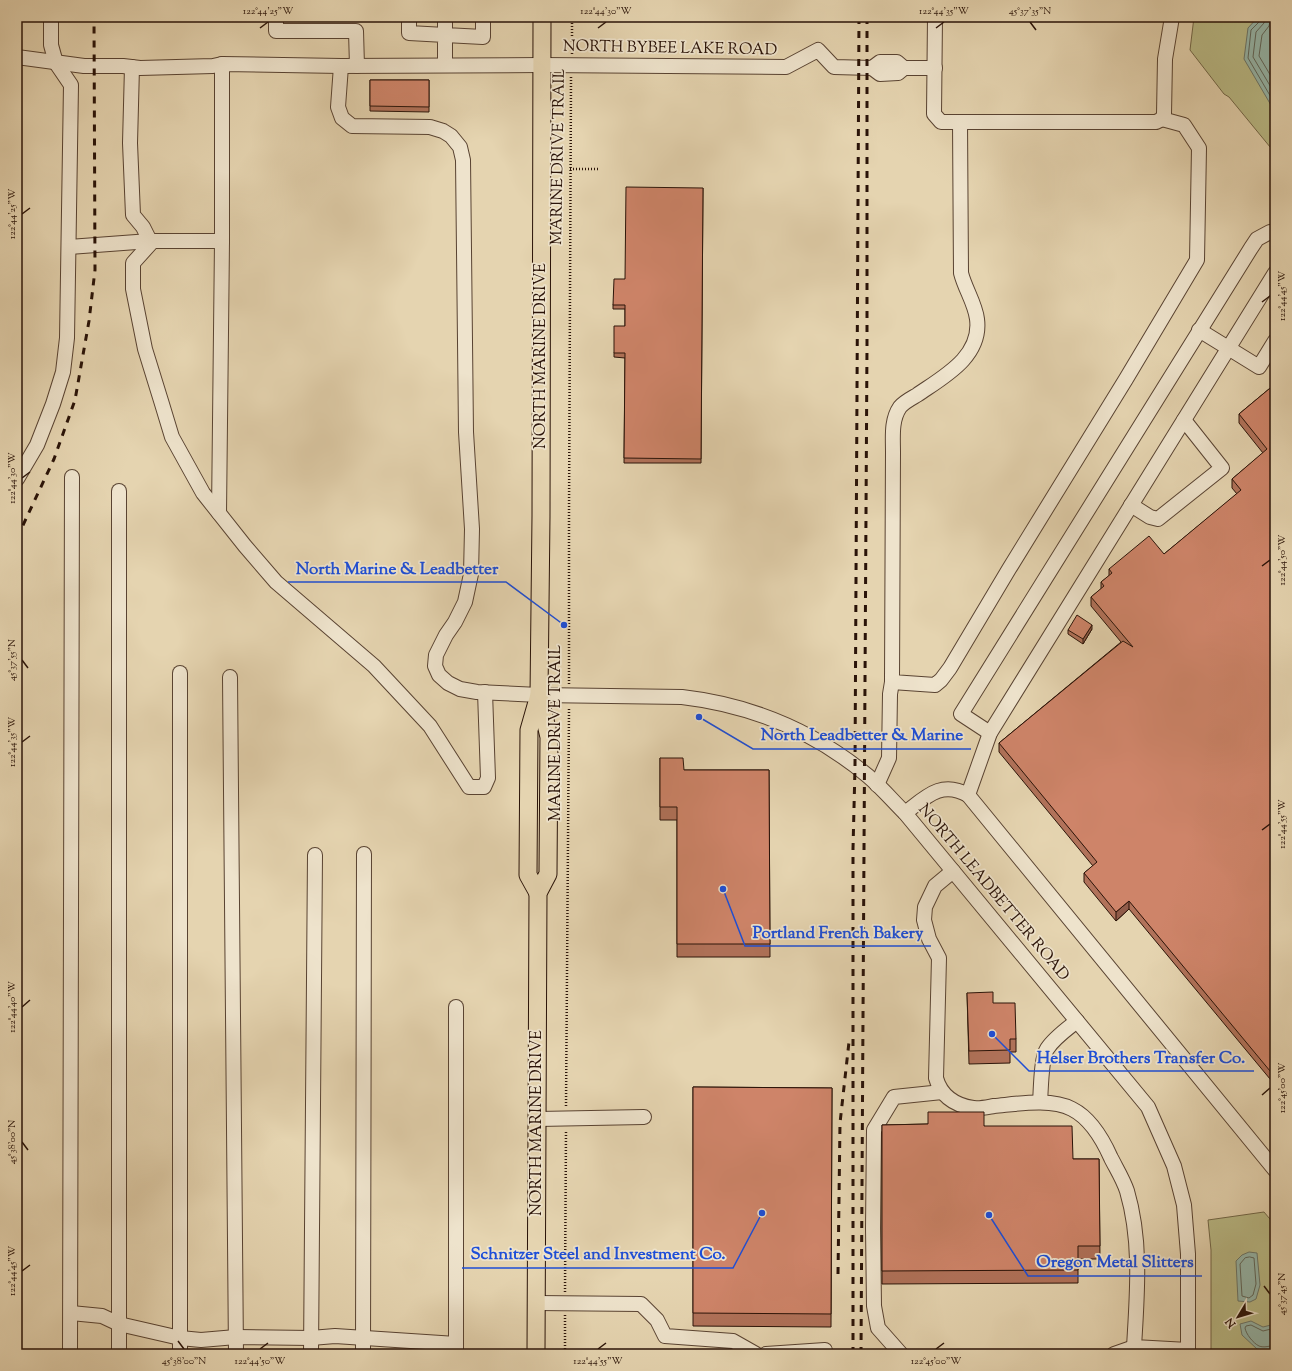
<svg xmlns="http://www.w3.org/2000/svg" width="1292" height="1371" font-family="'Sorts Mill Goudy',serif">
	<rect width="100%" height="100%" fill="#e5d4b0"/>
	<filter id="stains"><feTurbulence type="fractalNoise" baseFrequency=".005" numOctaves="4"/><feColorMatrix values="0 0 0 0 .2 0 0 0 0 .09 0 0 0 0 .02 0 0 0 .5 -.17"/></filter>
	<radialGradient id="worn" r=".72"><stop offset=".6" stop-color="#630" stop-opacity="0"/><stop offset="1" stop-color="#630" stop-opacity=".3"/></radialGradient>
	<g fill="#babb87" stroke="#726748">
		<path d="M1194,17H1275V153L1229,97L1224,94L1190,50Z"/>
		<path d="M1264,1212L1275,1225V1354H1211V1250L1208,1220Z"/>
	</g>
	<g fill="#96b8ac" stroke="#6b766a">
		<path d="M1258,17H1275V112L1244,59L1248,28Z"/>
		<path d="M1249,1252L1257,1253L1260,1285L1256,1299L1250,1302L1238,1301L1236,1261L1242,1255Z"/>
		<path d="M1251,1321L1263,1327L1275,1324V1349L1270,1351L1257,1349L1242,1335L1240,1324Z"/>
	</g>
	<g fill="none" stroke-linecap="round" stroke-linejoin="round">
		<g stroke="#60665a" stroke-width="1">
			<path d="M1260,17V21L1251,30L1248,58L1275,104"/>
			<path d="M1265,17L1264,23L1256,32L1253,57L1275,94"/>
			<path d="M1271,17L1269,26L1262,35L1259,56L1275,83"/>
			<path d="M1250,1257L1254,1258L1256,1284L1253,1295L1249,1298L1242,1296L1240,1264L1245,1258Z"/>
			<path d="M1275,1328L1263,1331L1251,1325L1246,1326L1245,1328C1246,1334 1253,1343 1259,1346C1264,1348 1270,1346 1275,1345"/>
		</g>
		<g stroke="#594332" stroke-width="16">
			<g id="minor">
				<path d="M276,17V31H356L357,66"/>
				<path d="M409,17V33L445,35V65"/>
				<path d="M445,17V35L483,37V17"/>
				<path d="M935,17L934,114L941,122H1156L1162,119L1164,114L1165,59L1172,17"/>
				<path d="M17,57L84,66H123L140,68L213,66L222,64L341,66L542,65L786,67L818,50L834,67L872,68L880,74L898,73L904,68L897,62H880L872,68"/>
				<path d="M222,64V241"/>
				<path d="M341,66L338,107L342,118L352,126L430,127L443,131L451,136L460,147L463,160L466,432L472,529L471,574L465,602L455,622L446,635L436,655L435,666L439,675L448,683L460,689L477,692L539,695L682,697C751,705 815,732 868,776C881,787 893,801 905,813L1148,1107L1174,1166L1184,1205L1188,1254V1354"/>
				<path d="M132,67L130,143L133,215L143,227L151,243L133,263V289L145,349L162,404L172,437L203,493L245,546L276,582L374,666L430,726L469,787H484L488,778L485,692"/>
				<path d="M904,68H935"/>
				<path d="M960,122L961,273C965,289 975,303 977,319C982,357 943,377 917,395C912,398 904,402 900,407C891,420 893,437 893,452L892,682L935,685L941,680L950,668L1009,569L1126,379L1197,260L1199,148L1184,125L1162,119"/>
				<path d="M69,247L150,241H222L219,513"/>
				<path d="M1199,330L1259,367L1275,341"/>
				<path d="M17,479L37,445L53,404L63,372L67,338L71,85L56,63L51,45V17"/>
				<path d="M1131,505L1150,517L1158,519L1222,468L1184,420"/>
				<path d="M180,673V1354"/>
				<path d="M230,677L236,1354"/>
				<path d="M990,733L961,714L1251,248L1257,239L1270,232L1275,234"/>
				<path d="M877,785L889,758L890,694L892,682"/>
				<path d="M968,795L1275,1170"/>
				<path d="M905,813C926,797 941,780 968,795L990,733L1275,273"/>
				<path d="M953,871L935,886L925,907L924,920L929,939L939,958L936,1078C941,1096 954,1105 973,1108C980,1109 988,1107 994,1106C1017,1104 1051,1098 1072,1109C1090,1118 1103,1140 1111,1158C1116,1168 1123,1179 1127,1191C1142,1242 1137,1295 1134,1347L1188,1350"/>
				<path d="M1040,1102C1041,1090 1041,1058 1047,1049C1054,1038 1067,1029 1077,1021"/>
				<path d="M538,1119L644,1117"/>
				<path d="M537,1303L641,1304L657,1320L665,1336L733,1341L756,1354"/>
				<path d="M71,1313L102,1316L119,1324L180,1338L201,1340L236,1337L311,1338L335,1336L456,1344"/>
				<path d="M70,1354L72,477"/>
				<path d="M119,1354V491"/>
				<path d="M311,1354L315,855"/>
				<path d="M363,1354L364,854"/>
				<path d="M456,1354V1007"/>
				<path d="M766,1354L825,1350"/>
				<path d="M901,1354L878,1328L874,1306L873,1228L874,1130L894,1097L942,1092"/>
				<path d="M1114,1354L1134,1347"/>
			</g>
		</g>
		<g stroke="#2a1308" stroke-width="19">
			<g id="major">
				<path d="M538,893L528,875L529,730L539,695"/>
				<path d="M536,1354L538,893L548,874L549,737L539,695L541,516L542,17"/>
			</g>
		</g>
		<g stroke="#2a1308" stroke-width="2.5" stroke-dasharray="1 2" stroke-linecap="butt">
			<path d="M572,54V17"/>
			<path d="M570,169H598"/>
			<path d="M569,684V516L571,77"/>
			<path d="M566,1106L569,709"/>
			<path d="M565,1292L566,1131"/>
			<path d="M565,1315V1354"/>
		</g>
		<use href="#minor" stroke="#eee3cc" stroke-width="14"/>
		<use href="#major" stroke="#e5d4b0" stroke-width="17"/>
		<g stroke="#2a1308" stroke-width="3" stroke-dasharray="7 7" stroke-linecap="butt">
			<path d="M17,538L54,459L75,400L89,321L95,270L94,17"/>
			<path d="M838,1274L840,1123L849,1042"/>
			<path d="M853,1354V849L855,767L859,17"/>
			<path d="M861,1354L867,346V17"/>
		</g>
	</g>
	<g fill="#b1725a" stroke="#2a1308">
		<path d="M370,80H429V112L370,111Z"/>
		<path d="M703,188L701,463H624L625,358L614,357V353L625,326V309H613V305L625,279Z"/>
		<path d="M1275,384V1085L1129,909L1116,921L1084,882V873L1093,866L999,752V743L1121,642L1091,606V597L1101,589V582L1109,576V569L1164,554L1237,494L1232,488V479L1263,453L1239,423V414Z"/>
		<path d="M1092,629L1083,644L1068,634V630Z"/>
		<path d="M660,758L684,770H769L770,957H677V820H660Z"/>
		<path d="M967,993L993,1003L1016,1039V1052H1010V1063L969,1064Z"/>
		<path d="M693,1087L832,1088L831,1327L693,1326Z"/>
		<path d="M928,1124L984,1126L1073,1159H1099L1100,1259H1078V1283L882,1284V1125Z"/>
	</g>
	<g fill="#905c4a" stroke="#2a1308">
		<path d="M1092,625V629L1083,644V639Z"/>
		<path d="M1129,901V909L1116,921V912Z"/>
	</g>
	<g fill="#ce8469" stroke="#2a1308">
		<path d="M370,80H429V107L370,106Z"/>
		<path d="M626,187L703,188L701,459L624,458L625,353H614V326H625V305H613L614,279H625Z"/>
		<path d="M1275,384V1077L1129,901L1116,912L1084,873L1097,862L999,743L1123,641L1133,647L1091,597L1104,586L1101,582L1112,573L1109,569L1149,536L1164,554L1241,490L1232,479L1267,449L1239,414Z"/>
		<path d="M1077,615L1092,625L1083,639L1068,630Z"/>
		<path d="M660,758H683L684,770H769L770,944H677V807H660Z"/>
		<path d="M993,992V1003H1015L1016,1039H1010V1050L969,1051L967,993Z"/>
		<path d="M693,1087L832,1088L831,1314L693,1313Z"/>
		<path d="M928,1112H984V1126H1072L1073,1159H1099L1100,1246H1078V1270L882,1271V1125L928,1124Z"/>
	</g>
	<path fill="none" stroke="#2a1308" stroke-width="1.5" d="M1030,22L1036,30M260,28L268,22M598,28L606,22M936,28L944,22M22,214L30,208M1262,302L1270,296M22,478L30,472M1262,566L1270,560M22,660L28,668M22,742L30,736M1262,830L1270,824M22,1007L30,1000M1262,1095L1270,1088M22,1142L28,1150M22,1271L30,1265M1264,1286L1270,1294M178,1341L184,1349M260,1349L268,1343M598,1349L606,1343M936,1349L944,1343"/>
	<g text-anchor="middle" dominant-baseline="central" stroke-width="3.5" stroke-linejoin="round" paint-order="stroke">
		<g font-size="16" fill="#2a1308" stroke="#eee3cc">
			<text transform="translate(670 49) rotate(1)">NORTH BYBEE LAKE ROAD</text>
			<text transform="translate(559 157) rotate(-89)">MARINE DRIVE TRAIL</text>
			<text transform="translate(541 356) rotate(-90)">NORTH MARINE DRIVE</text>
			<text transform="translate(556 733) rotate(-90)">MARINE DRIVE TRAIL</text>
			<text transform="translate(993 893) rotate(50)">NORTH LEADBETTER ROAD</text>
			<text transform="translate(537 1123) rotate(-90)">NORTH MARINE DRIVE</text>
		</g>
	</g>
	<path fill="none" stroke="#1d4ed8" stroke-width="1.5" d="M564 625L506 582H288M699 717L753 749H971M723 889L745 946H931M992 1034L1029 1071H1254M762 1213L733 1268H462M989 1215L1028 1276H1202"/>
	<g fill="#1d4ed8" stroke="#eee3cc" stroke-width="1.5">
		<circle cx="564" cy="625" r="4"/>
		<circle cx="699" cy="717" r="4"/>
		<circle cx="723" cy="889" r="4"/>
		<circle cx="992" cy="1034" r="4"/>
		<circle cx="762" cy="1213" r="4"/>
		<circle cx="989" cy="1215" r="4"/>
	</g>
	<g font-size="17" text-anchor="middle" font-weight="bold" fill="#1d4ed8" stroke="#eee3cc" stroke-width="3.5" stroke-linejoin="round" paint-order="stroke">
		<text x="397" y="574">North Marine &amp; Leadbetter</text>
		<text x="862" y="740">North Leadbetter &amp; Marine</text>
		<text x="838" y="938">Portland French Bakery</text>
		<text x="1141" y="1063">Helser Brothers Transfer Co.</text>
		<text x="598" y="1259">Schnitzer Steel and Investment Co.</text>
		<text x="1115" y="1267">Oregon Metal Slitters</text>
	</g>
	<rect width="1292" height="1371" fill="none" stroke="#e5d4b0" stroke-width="44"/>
	<g transform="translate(1238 1317) rotate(232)" stroke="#eee3cc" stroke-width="3" paint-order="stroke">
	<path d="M0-3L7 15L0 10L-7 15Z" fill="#2a1308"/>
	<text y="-6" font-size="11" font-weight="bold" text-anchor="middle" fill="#2a1308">N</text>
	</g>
	<rect x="22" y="22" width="1248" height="1327" fill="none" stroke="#2a1308" stroke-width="1.5"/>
	<g font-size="10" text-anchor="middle" fill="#2a1308">
		<text x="268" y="14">122°44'25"W</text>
		<text x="606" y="14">122°44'30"W</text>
		<text x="944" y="14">122°44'35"W</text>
		<text x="1030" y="14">45°37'35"N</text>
		<text transform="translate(11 214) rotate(-90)" y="4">122°44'25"W</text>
		<text transform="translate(1281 296) rotate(-90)" y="4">122°44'45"W</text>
		<text transform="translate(11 478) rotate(-90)" y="4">122°44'30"W</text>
		<text transform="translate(1281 560) rotate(-90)" y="4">122°44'50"W</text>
		<text transform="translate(11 660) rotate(-90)" y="4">45°37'55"N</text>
		<text transform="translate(11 742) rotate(-90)" y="4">122°44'35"W</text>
		<text transform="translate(1281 824) rotate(-90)" y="4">122°44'55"W</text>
		<text transform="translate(11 1007) rotate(-90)" y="4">122°44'40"W</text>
		<text transform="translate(1281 1088) rotate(-90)" y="4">122°45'00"W</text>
		<text transform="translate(11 1142) rotate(-90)" y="4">45°38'00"N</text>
		<text transform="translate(11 1271) rotate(-90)" y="4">122°44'45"W</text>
		<text transform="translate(1281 1294) rotate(-90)" y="4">45°37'45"N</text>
		<text x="184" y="1364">45°38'00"N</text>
		<text x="260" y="1364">122°44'50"W</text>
		<text x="598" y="1364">122°44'55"W</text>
		<text x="936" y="1364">122°45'00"W</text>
	</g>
	<rect width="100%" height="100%" filter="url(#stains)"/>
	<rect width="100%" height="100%" fill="url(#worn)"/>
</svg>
